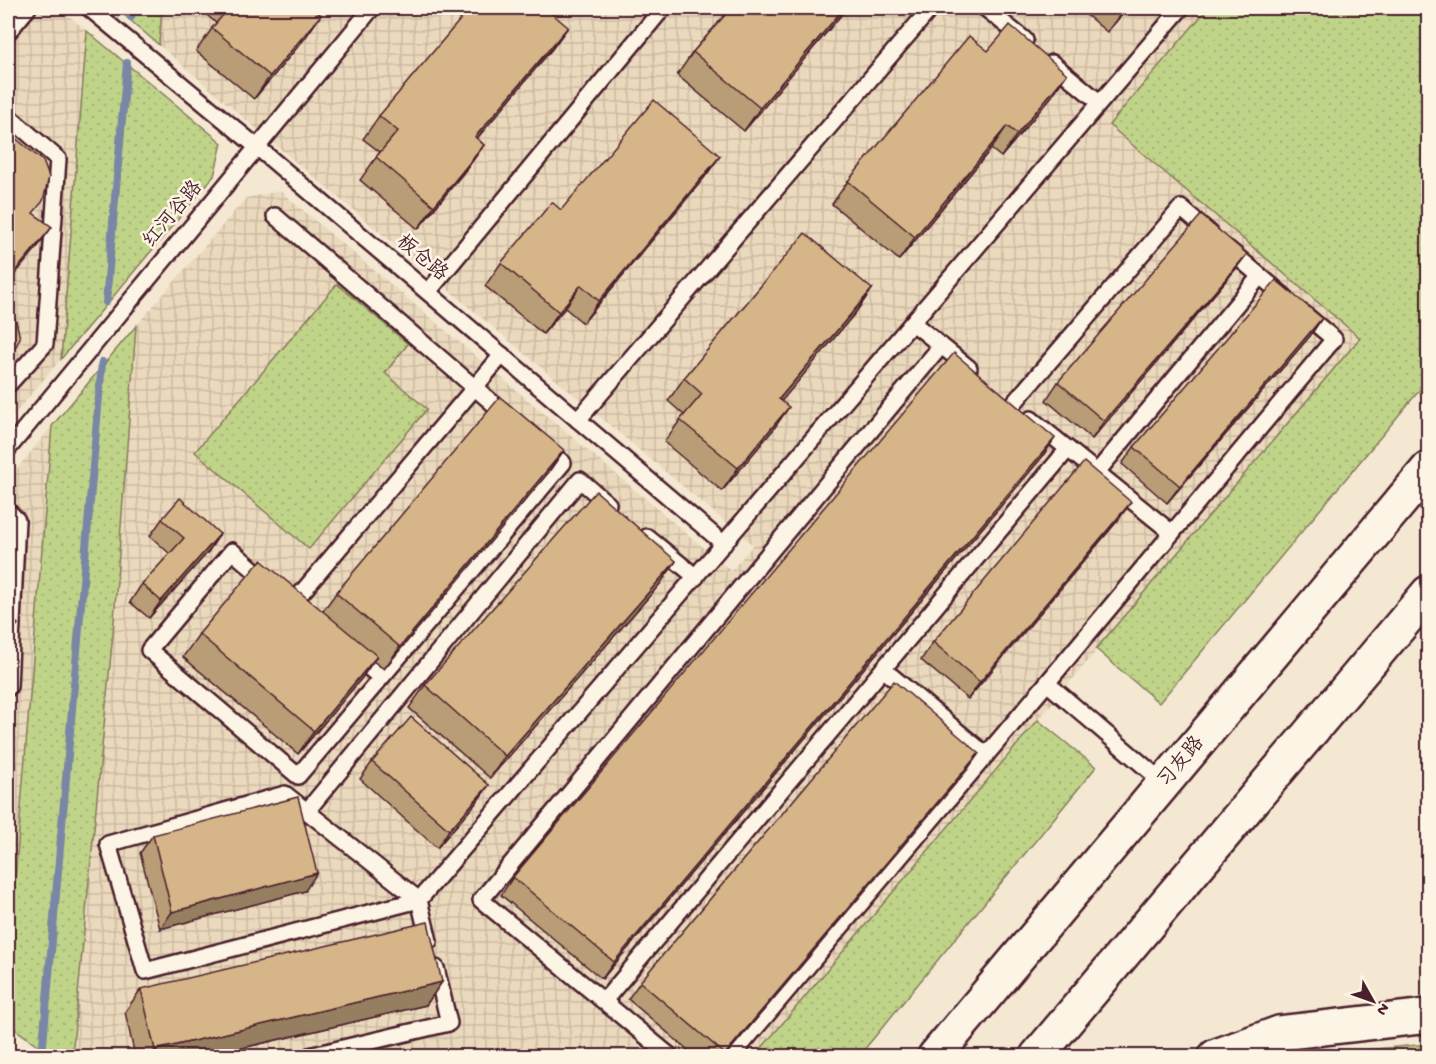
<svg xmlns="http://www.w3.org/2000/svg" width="1436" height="1064" font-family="'Gochi Hand','LXGW WenKai TC',sans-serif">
	<defs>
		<pattern id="industrial-grid" width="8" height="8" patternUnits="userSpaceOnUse" patternTransform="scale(1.5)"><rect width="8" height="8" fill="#ebd9bd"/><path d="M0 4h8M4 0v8" fill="none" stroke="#cbbaa3"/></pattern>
		<pattern id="grass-dots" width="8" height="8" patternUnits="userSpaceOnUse" patternTransform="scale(1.5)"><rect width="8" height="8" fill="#c0d489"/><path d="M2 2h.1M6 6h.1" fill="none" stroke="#a6b676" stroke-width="1.8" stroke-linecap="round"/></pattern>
	</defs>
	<rect width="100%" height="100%" fill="#f4e8d3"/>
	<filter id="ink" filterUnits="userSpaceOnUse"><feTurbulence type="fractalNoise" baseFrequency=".0167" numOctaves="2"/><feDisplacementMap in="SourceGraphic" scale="12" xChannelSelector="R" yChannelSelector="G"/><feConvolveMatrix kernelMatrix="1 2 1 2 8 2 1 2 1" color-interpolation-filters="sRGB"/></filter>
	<g filter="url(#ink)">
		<g fill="url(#industrial-grid)">
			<path d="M8,8H59L87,31L61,359L8,422Z"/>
			<path d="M162,8H1208L1109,125L1360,338L755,1056H72L113,633L136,326L246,198L280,191L731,571L753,545L285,153L159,45Z"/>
			<path d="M52,426L8,966V480Z"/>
		</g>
		<g fill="url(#grass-dots)" stroke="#857a5a" stroke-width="1.5">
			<path d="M116,8H162L159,45Z"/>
			<path d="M1208,8H1428V380L1159,703L1096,649L1360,338L1109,125Z"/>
			<path d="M87,31L222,143L214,176L61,359Z"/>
			<path d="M337,284L408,344L385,373L427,409L309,549L195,452Z"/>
			<path d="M136,326L113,633L72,1056H53L8,1024V966L52,426Z"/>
			<path d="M1038,720L1096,767L859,1056H755Z"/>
			<path d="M1428,1044V1056H1301Z"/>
		</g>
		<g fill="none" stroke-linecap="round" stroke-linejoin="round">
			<g stroke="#7986a5" stroke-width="8">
				<path d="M131,17L132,8"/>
				<path d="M106,302L127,63"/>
				<path d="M42,1056L102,362"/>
			</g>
			<g stroke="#4a1f2b" stroke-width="20">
				<g id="lane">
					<path d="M89,8L257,147L724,544"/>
					<path d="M985,8L1025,40"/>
					<path d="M8,32L28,8"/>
					<path d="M1052,63L1099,102"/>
					<path d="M8,116L58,159L45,344L8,385"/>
					<path d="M275,216L510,418"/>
					<path d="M1228,249L1285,297"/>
					<path d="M428,292L663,8"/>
					<path d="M913,323L969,368"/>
					<path d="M1013,404L1181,208L1210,233"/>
					<path d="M1031,419L1172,533L1334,339L1303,313"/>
					<path d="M578,420L931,8"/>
					<path d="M8,449L372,8"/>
					<path d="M1097,472L1260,276"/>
					<path d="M8,511L17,520L9,686L8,688"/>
					<path d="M647,537L696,577"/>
					<path d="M267,581L232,551L149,650L298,776L381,678"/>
					<path d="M297,606L293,603L502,355"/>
					<path d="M354,655L381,678L563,463L544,447"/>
					<path d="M883,669L986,755"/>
					<path d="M1165,784L1047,683L1172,533"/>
					<path d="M307,811L580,480L608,504"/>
					<path d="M429,941L419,900L285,794L108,844L145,971L419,900L1181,8"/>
					<path d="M604,1001L1068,449"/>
					<path d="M309,1056L449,1023L436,968"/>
					<path d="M670,1056L481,900L941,346"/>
					<path d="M732,1056L1047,683"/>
				</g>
			</g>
			<g stroke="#4a1f2b" stroke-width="38">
				<path id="secondary" d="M1216,1056L1279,1033L1428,1016"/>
			</g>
			<g stroke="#4a1f2b" stroke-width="38">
				<g id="primary">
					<path d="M935,1056L1428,469"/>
					<path d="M1037,1056L1428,593"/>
				</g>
			</g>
			<use href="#lane" stroke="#fcf5e5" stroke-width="15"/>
			<use href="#secondary" stroke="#fcf5e5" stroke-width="33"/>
			<use href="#primary" stroke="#fcf5e5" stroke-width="33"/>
		</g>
		<g fill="#b89d76" stroke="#4a1f2b" stroke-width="1.5">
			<path d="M201,8H314L313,9L321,15L305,38L254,99L196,51L216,23L200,9Z"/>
			<path d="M731,8H847L744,131L677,75L693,52Z"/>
			<path d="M1078,8H1128L1107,32Z"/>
			<path d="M568,27L552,49L477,138L484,145L468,167L418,229L360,180L380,152L363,139L379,116Z"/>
			<path d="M988,51L1052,96L1001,157L991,149L899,260L832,204L848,181Z"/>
			<path d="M720,156L704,178L583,323L565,308L543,334L485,286L501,263L561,210Z"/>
			<path d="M1247,254L1234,271L1092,439L1046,400L1058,382Z"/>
			<path d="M872,289L856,312L781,401L773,430L722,491L664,442L684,415L668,401L684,378Z"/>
			<path d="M1322,318L1310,336L1167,503L1122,464L1134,447Z"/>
			<path d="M564,450L548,473L384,669L373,661L361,679L298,754L183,657L199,634L323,611L336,593Z"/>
			<path d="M1043,456L602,979L501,895L513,877Z"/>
			<path d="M162,519L220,534L208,552L149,618L130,602L142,584L170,554L150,536Z"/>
			<path d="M1119,519L968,699L921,660L933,642Z"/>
			<path d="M676,561L660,584L490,778L409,708L425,685Z"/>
			<path d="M979,753L967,770L725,1056H695L628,999L640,982Z"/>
			<path d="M372,762L489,785L476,803L437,848L360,779Z"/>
			<path d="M153,835L305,891L160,929L140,853Z"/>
			<path d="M442,982L426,1005L208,1056H135L125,1012L141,989Z"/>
		</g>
		<g fill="#967f60" stroke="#4a1f2b" stroke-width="1.5">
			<path d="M844,8H847L744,131L760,108Z"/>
			<path d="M1125,8H1128L1107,32Z"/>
			<path d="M321,15L305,38L254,99L270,76Z"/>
			<path d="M568,27L552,49L459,160L475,137Z"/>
			<path d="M1067,74L1052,96L1001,157L1017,134Z"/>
			<path d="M1007,126L991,149L899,260L915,237Z"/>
			<path d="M484,145L468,167L418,229L434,206Z"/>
			<path d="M720,156L704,178L583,323L599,301Z"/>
			<path d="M52,227L36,249L8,283V280Z"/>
			<path d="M1247,254L1234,271L1092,439L1104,421Z"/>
			<path d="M581,285L565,308L543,334L559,312Z"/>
			<path d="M872,289L856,312L764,422L779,399Z"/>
			<path d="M1322,318L1310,336L1167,503L1180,486Z"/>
			<path d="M789,407L773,430L722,491L738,468Z"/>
			<path d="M1055,438L1043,456L602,979L614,962Z"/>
			<path d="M564,450L548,473L384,669L400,647Z"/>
			<path d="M1131,502L1119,519L968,699L980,682Z"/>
			<path d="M220,534L208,552L149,618L161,601Z"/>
			<path d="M676,561L660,584L490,778L505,756Z"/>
			<path d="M377,656L361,679L298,754L314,731Z"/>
			<path d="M979,753L967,770L725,1056H723Z"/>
			<path d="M489,785L476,803L437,848L449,830Z"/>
			<path d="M317,873L305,891L160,929L172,912Z"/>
			<path d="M442,982L426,1005L208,1056H151L155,1050Z"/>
		</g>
		<g fill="#d6b689" stroke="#4a1f2b" stroke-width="1.5">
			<path d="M229,8H311L321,15L270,76L212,28Z"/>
			<path d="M470,8H545L568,27L475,137L484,145L434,206L376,157L398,131L379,116Z"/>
			<path d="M731,8H844L760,108L693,52Z"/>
			<path d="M1010,25L1067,74L1017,134L1007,126L915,237L848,181L969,36L988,51Z"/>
			<path d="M654,100L720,156L599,301L581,285L559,312L501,263L552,202L561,210Z"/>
			<path d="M8,132L43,161L49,177L43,201L33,213L52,227L8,280Z"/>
			<path d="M1201,215L1247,254L1104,421L1058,382Z"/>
			<path d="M805,233L872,289L779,399L789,407L738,468L680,420L702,394L684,378Z"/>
			<path d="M1276,280L1322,318L1180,486L1134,447Z"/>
			<path d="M8,310L16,321L20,338L11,356L8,357Z"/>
			<path d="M954,353L1055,438L614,962L513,877Z"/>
			<path d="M500,397L564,450L400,647L336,593Z"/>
			<path d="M1084,462L1131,502L980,682L933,642Z"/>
			<path d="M596,491L676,561L505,756L425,685Z"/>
			<path d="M180,498L220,534L161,601L142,584L184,538L162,519Z"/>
			<path d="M261,560L377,656L314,731L199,634Z"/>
			<path d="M8,615L18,624L8,637Z"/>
			<path d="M894,681L979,753L725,1054L640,982Z"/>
			<path d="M411,717L489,785L449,830L372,762Z"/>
			<path d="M298,797L317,873L172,912L153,835Z"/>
			<path d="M428,922L442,982L155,1050L141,989Z"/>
		</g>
	</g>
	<g text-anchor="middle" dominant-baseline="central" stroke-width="5" stroke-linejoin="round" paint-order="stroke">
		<g font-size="20" fill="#4a1f2b" stroke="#fcf5e5">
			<text transform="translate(174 215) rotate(-50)">红河谷路</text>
			<text transform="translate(421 259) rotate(40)">板仓路</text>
			<text transform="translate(1182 763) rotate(-50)">习友路</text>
		</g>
	</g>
	<rect width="1436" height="1064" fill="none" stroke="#fcf5e5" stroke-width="30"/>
	<rect x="15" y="15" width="1406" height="1034" fill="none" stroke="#4a1f2b" stroke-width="2" filter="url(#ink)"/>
	<g transform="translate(1373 1001) rotate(130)" stroke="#fcf5e5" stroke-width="4.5" paint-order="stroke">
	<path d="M0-4.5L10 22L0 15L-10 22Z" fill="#4a1f2b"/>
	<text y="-9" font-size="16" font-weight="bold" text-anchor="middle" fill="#4a1f2b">N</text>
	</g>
</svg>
